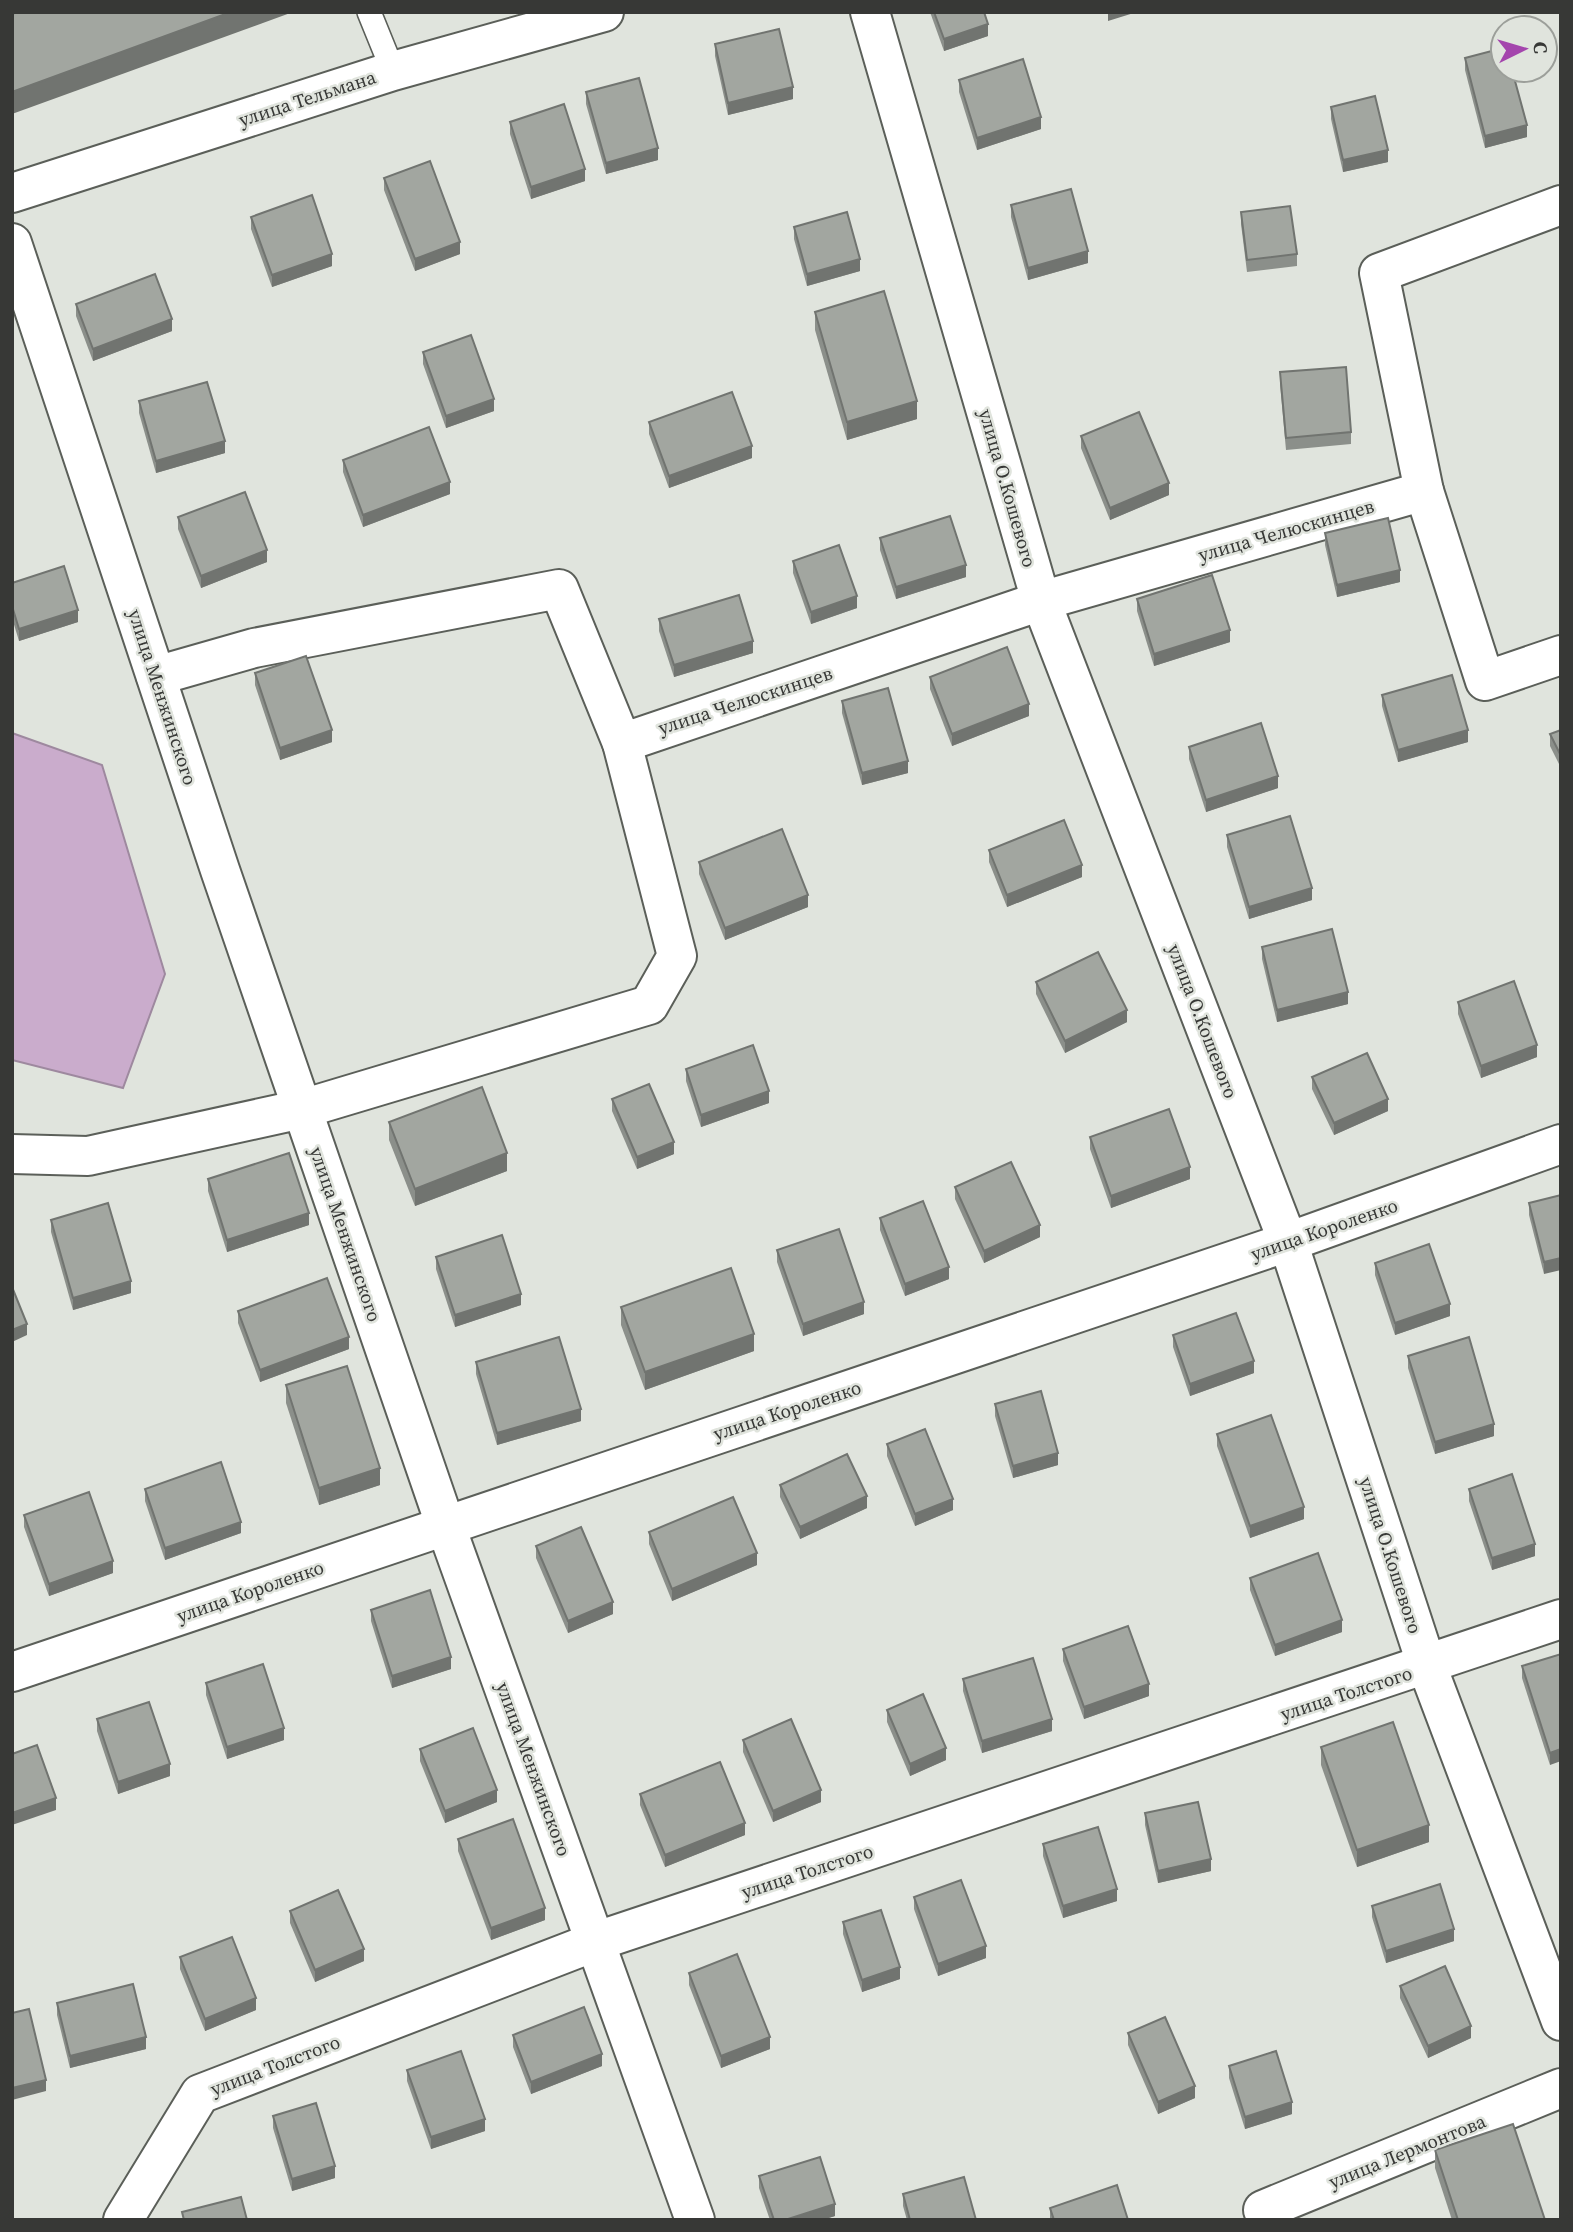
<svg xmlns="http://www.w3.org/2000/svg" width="1573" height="2232" font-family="'Source Serif 4',serif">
	<rect width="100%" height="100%" fill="#e0e4dd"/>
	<path fill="#caaccc" stroke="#9e899f" stroke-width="2" d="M12,733L102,765L165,974L123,1088L12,1060Z"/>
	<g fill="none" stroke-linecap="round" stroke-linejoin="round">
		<g stroke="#5b5f59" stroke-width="26">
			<path id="lane" d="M369,12L393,71"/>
		</g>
		<g stroke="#5b5f59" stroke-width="42">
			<g id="street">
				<path d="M870,12L1041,601L1288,1242L1427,1666L1561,2021"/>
				<path d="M12,193L393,71L604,12"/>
				<path d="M12,243L220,870L445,1524L695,2220"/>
				<path d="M1424,491L1485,681L1561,655"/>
				<path d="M156,676L254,648L559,589L622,743L1041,601L1424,491L1379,273L1561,205"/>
				<path d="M12,1154L88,1156L302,1109L649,1005L677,956L622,743"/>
				<path d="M123,2220L200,2094L597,1941L1561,1619"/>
				<path d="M1267,2220L1263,2210L1561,2088"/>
			</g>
		</g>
		<g stroke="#5b5f59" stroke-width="42">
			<path id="secondary" d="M12,1672L1288,1242L1561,1144"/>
		</g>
		<use href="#lane" stroke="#fff" stroke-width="23"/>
		<use href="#street" stroke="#fff" stroke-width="38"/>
		<use href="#secondary" stroke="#fff" stroke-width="38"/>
	</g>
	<g fill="#8b8f8a">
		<path d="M930,12H984L988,36L944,51Z"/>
		<path d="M715,44L793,99L728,115L715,56Z"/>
		<path d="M1465,58L1527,137L1485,148L1465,70Z"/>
		<path d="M959,80L1041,129L977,150L959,92Z"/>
		<path d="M586,92L658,160L606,174L586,104Z"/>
		<path d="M1331,107L1388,162L1343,172L1331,119Z"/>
		<path d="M510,122L585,181L531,199L510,134Z"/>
		<path d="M384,178L460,254L415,271L384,190Z"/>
		<path d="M1011,205L1088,263L1028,280L1011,217Z"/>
		<path d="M1241,212L1297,254V266L1247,272L1241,224Z"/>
		<path d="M251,217L332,266L272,287L251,229Z"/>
		<path d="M794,227L860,271L807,286L794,239Z"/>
		<path d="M76,304L172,331L93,361L76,316Z"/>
		<path d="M815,312L917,419L847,440L815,330Z"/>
		<path d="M423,352L494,411L446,428L423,364Z"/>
		<path d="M1280,372L1351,432V444L1286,450L1280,384Z"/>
		<path d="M139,401L225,453L156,473L139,413Z"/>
		<path d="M649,422L752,458L669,488L649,434Z"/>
		<path d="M1081,436L1169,495L1110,520L1081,448Z"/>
		<path d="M343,460L450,494L363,527L343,472Z"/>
		<path d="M178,517L267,562L201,588L178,529Z"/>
		<path d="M1325,533L1400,582L1337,597L1325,545Z"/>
		<path d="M880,538L966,577L896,599L880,550Z"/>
		<path d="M793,561L857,608L811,624L793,573Z"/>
		<path d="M12,583L78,622L19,641L12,618Z"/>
		<path d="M1137,599L1230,642L1154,666L1137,611Z"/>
		<path d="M659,619L753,653L674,677L659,631Z"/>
		<path d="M255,673L332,742L280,760L255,685Z"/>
		<path d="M930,677L1029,716L952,746L930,689Z"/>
		<path d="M1382,695L1468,742L1398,762L1382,706Z"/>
		<path d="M842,701L908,773L862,785L842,713Z"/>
		<path d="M1561,730V768L1550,746V734Z"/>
		<path d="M1189,747L1278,788L1206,812L1189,759Z"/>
		<path d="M1227,835L1312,900L1249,919L1227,847Z"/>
		<path d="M989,850L1082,877L1007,907L989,862Z"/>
		<path d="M699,862L808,907L725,940L699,874Z"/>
		<path d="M1262,947L1348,1004L1277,1022L1262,959Z"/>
		<path d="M1036,982L1127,1022L1065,1053L1036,994Z"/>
		<path d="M1458,1002L1537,1057L1481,1078L1458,1014Z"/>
		<path d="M686,1069L769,1103L701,1127L686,1081Z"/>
		<path d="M1312,1077L1388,1111L1334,1135L1312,1089Z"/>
		<path d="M612,1099L674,1154L637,1169L612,1111Z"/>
		<path d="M389,1122L507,1171L415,1206L389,1140Z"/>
		<path d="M1090,1137L1190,1179L1111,1208L1090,1149Z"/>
		<path d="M208,1179L309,1225L227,1252L208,1191Z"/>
		<path d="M955,1187L1040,1237L984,1263L955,1199Z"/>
		<path d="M1561,1195L1544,1274L1529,1215V1203Z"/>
		<path d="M880,1218L949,1279L905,1296L880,1230Z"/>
		<path d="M51,1220L131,1293L73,1310L51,1232Z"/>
		<path d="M777,1250L864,1314L803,1336L777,1262Z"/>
		<path d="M436,1257L521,1305L455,1327L436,1269Z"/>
		<path d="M1375,1263L1450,1316L1395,1335L1375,1275Z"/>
		<path d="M621,1307L754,1351L645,1390L621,1325Z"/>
		<path d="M238,1311L349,1349L260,1382L238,1323Z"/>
		<path d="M1173,1335L1254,1373L1190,1396L1173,1347Z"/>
		<path d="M1408,1356L1494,1436L1435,1454L1408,1368Z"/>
		<path d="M476,1362L581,1421L497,1445L476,1374Z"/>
		<path d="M286,1385L380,1485L319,1505L286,1403Z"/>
		<path d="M995,1404L1058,1465L1013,1478L995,1416Z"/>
		<path d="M1217,1434L1304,1519L1250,1538L1217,1446Z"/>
		<path d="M887,1444L953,1510L915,1526L887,1456Z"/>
		<path d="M780,1485L867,1508L800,1539L780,1497Z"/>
		<path d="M145,1489L241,1533L165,1560L145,1501Z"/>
		<path d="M1469,1489L1535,1556L1492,1570L1469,1501Z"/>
		<path d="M24,1515L113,1573L49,1596L24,1527Z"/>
		<path d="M649,1532L757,1565L672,1601L649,1544Z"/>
		<path d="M536,1546L613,1614L568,1633L536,1558Z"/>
		<path d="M1250,1578L1342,1632L1275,1656L1250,1590Z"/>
		<path d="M371,1610L451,1669L392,1688L371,1621Z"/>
		<path d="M1063,1649L1149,1696L1084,1719L1063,1661Z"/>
		<path d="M1561,1654L1550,1765L1522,1678V1666Z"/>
		<path d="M963,1679L1052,1731L982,1753L963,1691Z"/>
		<path d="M206,1683L284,1740L227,1759L206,1695Z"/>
		<path d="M887,1710L946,1760L910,1776L887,1722Z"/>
		<path d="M97,1719L170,1776L118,1794L97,1731Z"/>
		<path d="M743,1740L821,1802L773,1822L743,1752Z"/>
		<path d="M1321,1747L1429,1842L1357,1867L1321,1765Z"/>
		<path d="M420,1749L497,1802L445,1823L420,1761Z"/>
		<path d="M640,1794L745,1835L665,1867L640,1805Z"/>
		<path d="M1145,1813L1211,1871L1158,1883L1145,1825Z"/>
		<path d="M458,1839L545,1920L491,1940L458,1851Z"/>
		<path d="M1043,1844L1117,1901L1063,1918L1043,1856Z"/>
		<path d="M914,1897L986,1958L938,1976L914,1909Z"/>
		<path d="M1372,1906L1454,1941L1386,1963L1372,1917Z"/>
		<path d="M290,1911L364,1961L315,1982L290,1923Z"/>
		<path d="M843,1922L900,1979L862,1992L843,1934Z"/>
		<path d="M180,1957L256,2010L205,2031L180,1969Z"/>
		<path d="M689,1973L770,2049L721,2068L689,1985Z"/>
		<path d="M1400,1986L1471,2038L1428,2058L1400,1998Z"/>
		<path d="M57,2003L146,2049L70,2068L57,2015Z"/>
		<path d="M1128,2033L1195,2098L1158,2114L1128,2045Z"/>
		<path d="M513,2035L602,2066L531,2094L513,2047Z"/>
		<path d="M1229,2066L1292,2114L1245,2129L1229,2078Z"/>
		<path d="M407,2070L485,2131L431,2149L407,2081Z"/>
		<path d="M273,2116L335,2178L292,2191L273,2128Z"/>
		<path d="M1435,2150L1545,2220H1452L1435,2168Z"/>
		<path d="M759,2176L835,2216L822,2220H770L759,2188Z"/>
		<path d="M903,2194L976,2220H907L903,2206Z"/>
		<path d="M1050,2208L1128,2220H1050Z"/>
	</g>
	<g fill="#717470">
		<path d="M231,12H293L12,114V92Z"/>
		<path d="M1108,12H1137L1108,21Z"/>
		<path d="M988,24V36L944,51V39Z"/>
		<path d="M793,87V99L728,115V103Z"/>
		<path d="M1041,117V129L977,150V138Z"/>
		<path d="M1527,125V137L1485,148V136Z"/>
		<path d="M658,148V160L606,174V163Z"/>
		<path d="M1388,150V162L1343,172V160Z"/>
		<path d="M585,169V181L531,199V187Z"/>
		<path d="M460,242V254L415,271V259Z"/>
		<path d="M1088,251V263L1028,280V268Z"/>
		<path d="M332,254V266L272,287V275Z"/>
		<path d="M860,259V271L807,286V274Z"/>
		<path d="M172,319V331L93,361V349Z"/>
		<path d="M494,399V411L446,428V416Z"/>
		<path d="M917,401V419L847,440V422Z"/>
		<path d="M225,441V453L156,473V461Z"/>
		<path d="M752,446V458L669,488V476Z"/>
		<path d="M450,482V494L363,527V515Z"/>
		<path d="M1169,483V495L1110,520V508Z"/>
		<path d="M267,550V562L201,588V576Z"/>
		<path d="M966,565V577L896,599V587Z"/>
		<path d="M1400,570V582L1337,597V585Z"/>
		<path d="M857,596V608L811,624V612Z"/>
		<path d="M78,610V622L19,641V629Z"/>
		<path d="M1230,630V642L1154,666V654Z"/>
		<path d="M753,641V653L674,677V665Z"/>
		<path d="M1029,704V716L952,746V734Z"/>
		<path d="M332,730V742L280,760V748Z"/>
		<path d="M1468,730V742L1398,762V750Z"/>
		<path d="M908,761V773L862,785V773Z"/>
		<path d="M1278,776V788L1206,812V800Z"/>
		<path d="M1082,865V877L1007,907V895Z"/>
		<path d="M1312,888V900L1249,919V907Z"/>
		<path d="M808,895V907L725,940V928Z"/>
		<path d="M1348,992V1004L1277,1022V1010Z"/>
		<path d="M1127,1010V1022L1065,1053V1041Z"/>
		<path d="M1537,1045V1057L1481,1078V1066Z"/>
		<path d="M769,1091V1103L701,1127V1115Z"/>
		<path d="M1388,1099V1111L1334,1135V1123Z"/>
		<path d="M674,1142V1154L637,1169V1157Z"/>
		<path d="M507,1153V1171L415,1206V1189Z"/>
		<path d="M1190,1167V1179L1111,1208V1196Z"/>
		<path d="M309,1213V1225L227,1252V1240Z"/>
		<path d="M1040,1225V1237L984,1263V1251Z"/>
		<path d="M1561,1258V1270L1544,1274V1262Z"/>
		<path d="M949,1267V1279L905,1296V1284Z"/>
		<path d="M131,1281V1293L73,1310V1298Z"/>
		<path d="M521,1294V1305L455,1327V1315Z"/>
		<path d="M864,1302V1314L803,1336V1324Z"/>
		<path d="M1450,1304V1316L1395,1335V1323Z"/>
		<path d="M27,1324V1335L12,1342V1330Z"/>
		<path d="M754,1334V1351L645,1390V1372Z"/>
		<path d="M349,1337V1349L260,1382V1370Z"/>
		<path d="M1254,1361V1373L1190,1396V1384Z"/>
		<path d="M581,1409V1421L497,1445V1433Z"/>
		<path d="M1494,1424V1436L1435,1454V1442Z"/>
		<path d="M1058,1453V1465L1013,1478V1466Z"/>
		<path d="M380,1468V1485L319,1505V1488Z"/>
		<path d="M867,1496V1508L800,1539V1527Z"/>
		<path d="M953,1499V1510L915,1526V1514Z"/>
		<path d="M1304,1507V1519L1250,1538V1526Z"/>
		<path d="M241,1522V1533L165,1560V1548Z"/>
		<path d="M1535,1544V1556L1492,1570V1558Z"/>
		<path d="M757,1553V1565L672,1601V1589Z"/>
		<path d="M113,1561V1573L49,1596V1584Z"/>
		<path d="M613,1602V1614L568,1633V1621Z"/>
		<path d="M1342,1620V1632L1275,1656V1645Z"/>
		<path d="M451,1657V1669L392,1688V1676Z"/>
		<path d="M1149,1684V1696L1084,1719V1707Z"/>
		<path d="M1052,1719V1731L982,1753V1741Z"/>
		<path d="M284,1728V1740L227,1759V1747Z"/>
		<path d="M946,1748V1760L910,1776V1764Z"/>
		<path d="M1561,1749V1761L1550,1765V1753Z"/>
		<path d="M170,1764V1776L118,1794V1782Z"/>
		<path d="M497,1790V1802L445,1823V1811Z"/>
		<path d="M821,1790V1802L773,1822V1811Z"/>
		<path d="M56,1798V1810L12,1825V1813Z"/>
		<path d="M745,1823V1835L665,1867V1855Z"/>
		<path d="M1429,1825V1842L1357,1867V1850Z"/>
		<path d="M1211,1859V1871L1158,1883V1871Z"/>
		<path d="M1117,1889V1901L1063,1918V1906Z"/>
		<path d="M545,1908V1920L491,1940V1928Z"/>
		<path d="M1454,1929V1941L1386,1963V1951Z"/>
		<path d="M986,1946V1958L938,1976V1964Z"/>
		<path d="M364,1949V1961L315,1982V1970Z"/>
		<path d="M900,1967V1979L862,1992V1980Z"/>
		<path d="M256,1998V2010L205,2031V2019Z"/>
		<path d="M1471,2026V2038L1428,2058V2046Z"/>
		<path d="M146,2037V2049L70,2068V2056Z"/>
		<path d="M770,2037V2049L721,2068V2056Z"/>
		<path d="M602,2054V2066L531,2094V2082Z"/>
		<path d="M46,2080V2091L12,2100V2088Z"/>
		<path d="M1195,2086V2098L1158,2114V2102Z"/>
		<path d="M1292,2102V2114L1245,2129V2117Z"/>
		<path d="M485,2119V2131L431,2149V2137Z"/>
		<path d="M335,2166V2178L292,2191V2179Z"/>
		<path d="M835,2204V2216L822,2220H785Z"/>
	</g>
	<g fill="#a2a6a0" stroke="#717470" stroke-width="2">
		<path d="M17,12H231L12,92V14Z"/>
		<path d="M934,12H984L988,24L944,39Z"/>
		<path d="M779,29L793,87L728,103L715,44Z"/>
		<path d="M1503,48V70H1512L1527,125L1485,136L1465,58Z"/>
		<path d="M1023,59L1041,117L977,138L959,80Z"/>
		<path d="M639,78L658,148L606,163L586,92Z"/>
		<path d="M1375,96L1388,150L1343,160L1331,107Z"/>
		<path d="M564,104L585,169L531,187L510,122Z"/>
		<path d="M430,161L460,242L415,259L384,178Z"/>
		<path d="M1071,189L1088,251L1028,268L1011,205Z"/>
		<path d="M312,195L332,254L272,275L251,217Z"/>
		<path d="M1290,206L1297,254L1247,260L1241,212Z"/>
		<path d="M847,212L860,259L807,274L794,227Z"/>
		<path d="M155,274L172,319L93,349L76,304Z"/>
		<path d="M884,291L917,401L847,422L815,312Z"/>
		<path d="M471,335L494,399L446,416L423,352Z"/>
		<path d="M1346,367L1351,432L1286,438L1280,372Z"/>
		<path d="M207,382L225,441L156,461L139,401Z"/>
		<path d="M732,392L752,446L669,476L649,422Z"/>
		<path d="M1139,412L1169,483L1110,508L1081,436Z"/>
		<path d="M429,427L450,482L363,515L343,460Z"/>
		<path d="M245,492L267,550L201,576L178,517Z"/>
		<path d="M950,516L966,565L896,587L880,538Z"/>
		<path d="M1388,518L1400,570L1337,585L1325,533Z"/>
		<path d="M839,545L857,596L811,612L793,561Z"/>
		<path d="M64,566L78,610L19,629L12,606V583Z"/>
		<path d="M1212,575L1230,630L1154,654L1137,599Z"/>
		<path d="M739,595L753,641L674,665L659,619Z"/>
		<path d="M1007,647L1029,704L952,734L930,677Z"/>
		<path d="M306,656L332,730L280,748L255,673Z"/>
		<path d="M1452,675L1468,730L1398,750L1382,695Z"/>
		<path d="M888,688L908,761L862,773L842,701Z"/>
		<path d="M1261,723L1278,776L1206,800L1189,747Z"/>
		<path d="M1561,730V756L1550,734Z"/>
		<path d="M1290,816L1312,888L1249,907L1227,835Z"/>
		<path d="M1064,820L1082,865L1007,895L989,850Z"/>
		<path d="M782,829L808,895L725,928L699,862Z"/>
		<path d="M1332,929L1348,992L1277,1010L1262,947Z"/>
		<path d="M1098,952L1127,1010L1065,1041L1036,982Z"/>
		<path d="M1514,981L1537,1045L1481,1066L1458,1002Z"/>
		<path d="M753,1045L769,1091L701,1115L686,1069Z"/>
		<path d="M1367,1053L1388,1099L1334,1123L1312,1077Z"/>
		<path d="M649,1084L674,1142L637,1157L612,1099Z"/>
		<path d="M482,1087L507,1153L415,1189L389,1122Z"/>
		<path d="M1169,1109L1190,1167L1111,1196L1090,1137Z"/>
		<path d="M289,1153L309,1213L227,1240L208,1179Z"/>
		<path d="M1011,1162L1040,1225L984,1251L955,1187Z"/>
		<path d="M1561,1195V1258L1544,1262L1529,1203Z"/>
		<path d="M923,1201L949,1267L905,1284L880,1218Z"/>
		<path d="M108,1203L131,1281L73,1298L51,1220Z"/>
		<path d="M839,1229L864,1302L803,1324L777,1250Z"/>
		<path d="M502,1235L521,1294L455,1315L436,1257Z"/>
		<path d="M1429,1244L1450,1304L1395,1323L1375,1263Z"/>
		<path d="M731,1268L754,1334L645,1372L621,1307Z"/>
		<path d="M327,1278L349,1337L260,1370L238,1311Z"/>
		<path d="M12,1287L27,1324L12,1330Z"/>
		<path d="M1236,1313L1254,1361L1190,1384L1173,1335Z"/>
		<path d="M559,1337L581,1409L497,1433L476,1362Z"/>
		<path d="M1469,1337L1494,1424L1435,1442L1408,1356Z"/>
		<path d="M347,1366L380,1468L319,1488L286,1385Z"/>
		<path d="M1041,1391L1058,1453L1013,1466L995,1404Z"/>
		<path d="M1271,1415L1304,1507L1250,1526L1217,1434Z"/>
		<path d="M925,1429L953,1499L915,1514L887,1444Z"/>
		<path d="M847,1454L867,1496L800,1527L780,1485Z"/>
		<path d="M221,1462L241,1522L165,1548L145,1489Z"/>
		<path d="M1512,1474L1535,1544L1492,1558L1469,1489Z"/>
		<path d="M89,1492L113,1561L49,1584L24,1515Z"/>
		<path d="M733,1497L757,1553L672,1589L649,1532Z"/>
		<path d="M581,1527L613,1602L568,1621L536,1546Z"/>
		<path d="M1318,1553L1342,1620L1275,1645L1250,1578Z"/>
		<path d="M430,1590L451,1657L392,1676L371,1610Z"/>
		<path d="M1128,1626L1149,1684L1084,1707L1063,1649Z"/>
		<path d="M1561,1654V1749L1550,1753L1522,1666Z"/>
		<path d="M1033,1658L1052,1719L982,1741L963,1679Z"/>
		<path d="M263,1664L284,1728L227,1747L206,1683Z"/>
		<path d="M923,1694L946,1748L910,1764L887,1710Z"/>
		<path d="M149,1702L170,1764L118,1782L97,1719Z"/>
		<path d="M791,1719L821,1790L773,1811L743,1740Z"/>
		<path d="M1393,1722L1429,1825L1357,1850L1321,1747Z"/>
		<path d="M473,1728L497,1790L445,1811L420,1749Z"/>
		<path d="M37,1745L56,1798L12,1813V1754Z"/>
		<path d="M720,1762L745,1823L665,1855L640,1794Z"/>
		<path d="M1198,1802L1211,1859L1158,1871L1145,1813Z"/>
		<path d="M513,1819L545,1908L491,1928L458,1839Z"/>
		<path d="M1098,1827L1117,1889L1063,1906L1043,1844Z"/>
		<path d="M961,1880L986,1946L938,1964L914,1897Z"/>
		<path d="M1440,1884L1454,1929L1386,1951L1372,1906Z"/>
		<path d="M338,1890L364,1949L315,1970L290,1911Z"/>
		<path d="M881,1910L900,1967L862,1980L843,1922Z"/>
		<path d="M232,1937L256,1998L205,2019L180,1957Z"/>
		<path d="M737,1954L770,2037L721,2056L689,1973Z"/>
		<path d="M1445,1966L1471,2026L1428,2046L1400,1986Z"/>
		<path d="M133,1984L146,2037L70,2056L57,2003Z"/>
		<path d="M584,2007L602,2054L531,2082L513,2035Z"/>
		<path d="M29,2009L46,2080L12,2088V2013Z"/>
		<path d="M1165,2017L1195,2086L1158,2102L1128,2033Z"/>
		<path d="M461,2051L485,2119L431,2137L407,2070Z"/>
		<path d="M1276,2051L1292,2102L1245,2117L1229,2066Z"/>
		<path d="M316,2103L335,2166L292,2179L273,2116Z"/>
		<path d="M1513,2124L1545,2220H1458L1435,2150Z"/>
		<path d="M820,2157L835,2204L785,2220H774L759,2176Z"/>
		<path d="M964,2177L976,2220H910L903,2194Z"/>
		<path d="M1117,2185L1128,2220H1054L1050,2208Z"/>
		<path d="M241,2197L247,2220H184L182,2212Z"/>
	</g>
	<g text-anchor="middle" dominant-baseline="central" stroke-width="5" stroke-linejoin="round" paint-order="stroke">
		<g font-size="19" fill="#373836" stroke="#e0e4dd">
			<text transform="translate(307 98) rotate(-18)">улица Тельмана</text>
			<text transform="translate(1008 488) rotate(74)">улица О.Кошевого</text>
			<text transform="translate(1286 530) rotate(-16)">улица Челюскинцев</text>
			<text transform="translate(163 697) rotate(72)">улица Менжинского</text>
			<text transform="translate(745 700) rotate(-18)">улица Челюскинцев</text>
			<text transform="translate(1203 1021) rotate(69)">улица О.Кошевого</text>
			<text transform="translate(1324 1229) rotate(-19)">улица Короленко</text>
			<text transform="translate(346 1234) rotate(71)">улица Менжинского</text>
			<text transform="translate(787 1410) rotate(-18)">улица Короленко</text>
			<text transform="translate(1391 1555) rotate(72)">улица О.Кошевого</text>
			<text transform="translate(250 1591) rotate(-19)">улица Короленко</text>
			<text transform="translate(1346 1693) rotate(-18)">улица Толстого</text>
			<text transform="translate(534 1769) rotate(70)">улица Менжинского</text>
			<text transform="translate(807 1871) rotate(-18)">улица Толстого</text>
			<text transform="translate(275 2065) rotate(-21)">улица Толстого</text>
			<text transform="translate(1407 2151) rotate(-22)">улица Лермонтова</text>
		</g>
	</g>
	<rect width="1573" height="2232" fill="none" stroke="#373836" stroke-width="28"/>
	<g transform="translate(1524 49) rotate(85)"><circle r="33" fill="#e0e4dd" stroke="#9c9f9a" stroke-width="2"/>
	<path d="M0-5L12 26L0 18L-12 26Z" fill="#a445ad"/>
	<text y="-10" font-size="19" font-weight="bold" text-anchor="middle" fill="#373836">С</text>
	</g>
</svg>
